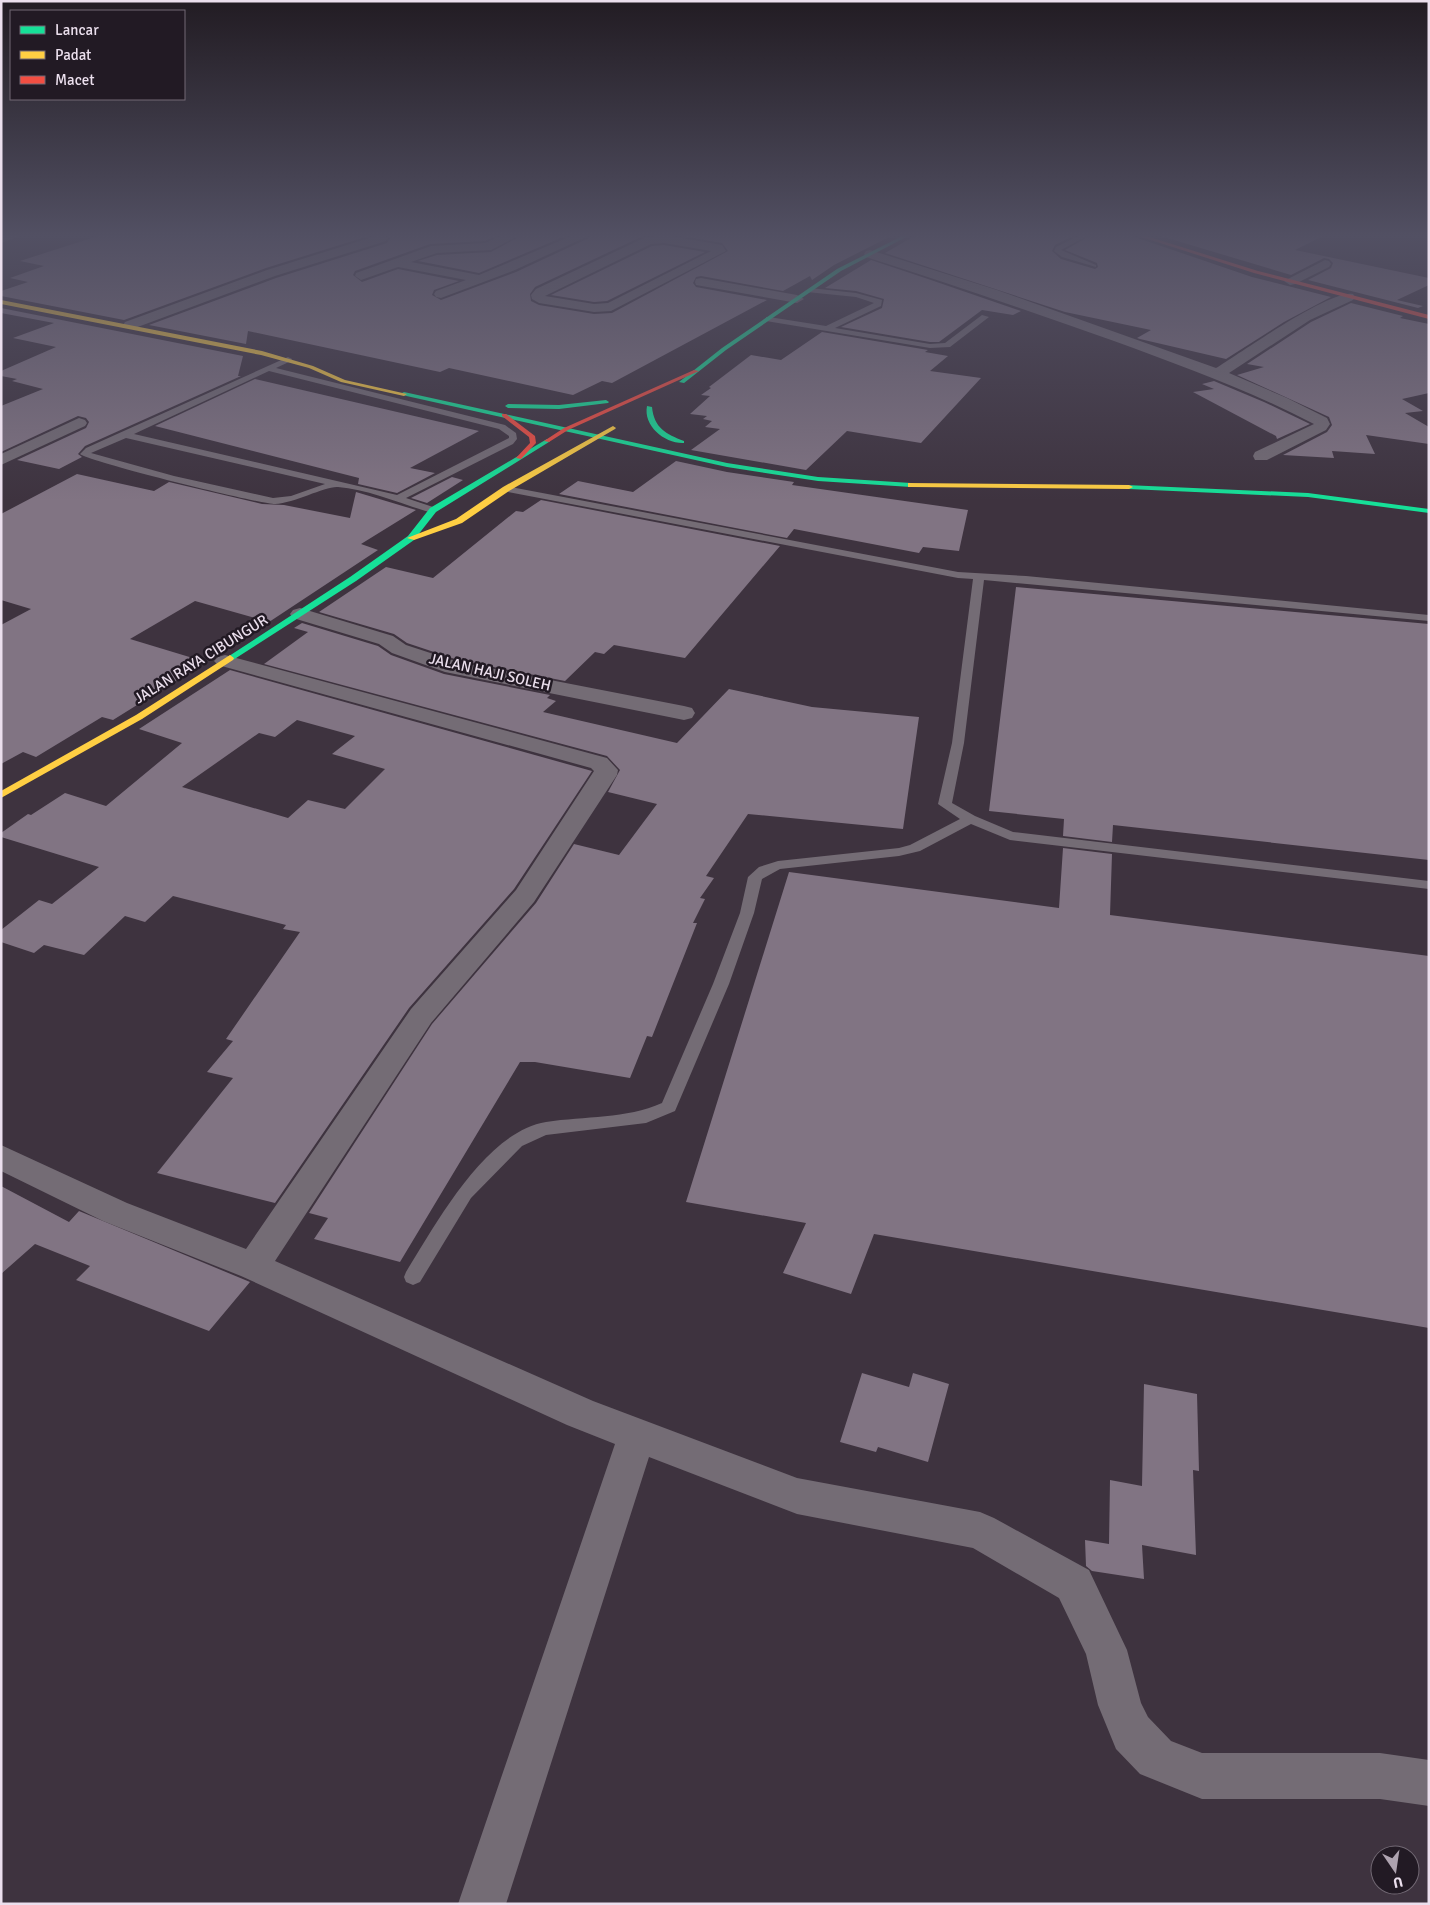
<svg xmlns="http://www.w3.org/2000/svg" width="1430" height="1905" font-family="Signika,sans-serif">
	<rect width="100%" height="100%" fill="#3e333f"/>
	<g fill="#817483" fill-rule="evenodd">
		<path d="M104,234H375L266,268L124,320L1,296V291L28,282L10,278L44,266L20,261Z"/>
		<path d="M386,234H500L485,241L430,244L355,271L353,275L362,282L398,269L459,281L434,290L432,295L441,300L516,272L589,238V234H656L643,236L535,287L530,294L531,301L539,305L594,314L612,313L728,251L722,243L671,234H895L834,265L812,280L810,276L783,291L701,276L696,277L693,283L696,287L767,300L612,383L602,381L573,395L449,368L440,372L248,331L246,344L149,325L276,278L387,243L390,238Z"/>
		<path d="M524,234H570L479,273L418,261L437,255L491,252Z"/>
		<path d="M918,234H1077L1055,245L1052,251L1061,259L1095,269L1098,267L1097,263L1065,250L1093,234H1126L1252,277L1331,297L1284,322L1226,359L1140,339L1137,338L1151,330L1065,312L885,253Z"/>
		<path d="M1154,234H1327L1295,250L1429,278V285L1397,300L1423,306L1418,308L1308,280L1331,268L1333,263L1329,259L1324,258L1291,275Z"/>
		<path d="M664,245L705,252L607,301L594,302L551,295L652,246Z"/>
		<path d="M871,260L928,279L1021,311L1013,315L982,310L939,342H930L841,327L882,308L884,299L856,291L825,288Z"/>
		<path d="M1351,303L1403,316L1400,318L1429,324V393L1402,399L1423,411L1405,413L1429,427V444L1366,435L1375,454L1332,451L1334,458L1283,455L1327,432L1332,425L1329,417L1237,375L1264,367L1247,364L1311,322Z"/>
		<path d="M1,308L243,356L238,376H241L85,446L78,454L82,457L59,469L17,460L86,428L89,422L86,418L78,416L1,452V406L43,389L12,381L17,379L1,376V371L56,347L13,338L54,323L1,313Z"/>
		<path d="M822,332L928,350L925,352L948,356L930,371L981,378L921,443L847,431L806,470L691,450L720,429L705,427L712,421L703,419L707,416L690,414L710,396L701,395L711,388L709,387L751,355L781,360Z"/>
		<path d="M255,379L479,431L410,468L435,473L397,493L358,484L359,478L155,426Z"/>
		<path d="M1214,381L1264,402L1310,424L1277,439L1276,436L1193,392L1214,389L1202,384Z"/>
		<path d="M676,461L727,472L794,482L792,485L968,510L959,551L923,547L919,553L794,529L787,538L559,494L578,481L633,492Z"/>
		<path d="M77,474L154,491L169,482L262,504L284,505L350,518L356,492L416,510L361,544L378,550L269,622L195,601L130,639L206,662L113,720L102,717L36,757L23,752L1,764V625L31,609L1,600V514Z"/>
		<path d="M452,477L463,480L427,503L411,498Z"/>
		<path d="M541,500L780,546L685,658L614,645L604,654L595,652L565,681L458,660L407,643L394,634L319,612L386,567L433,578L516,511L523,512Z"/>
		<path d="M1016,587L1429,624V860L1113,825L1112,842L1063,836L1064,819L989,811Z"/>
		<path d="M302,623L378,646L391,655L444,674L550,695L547,698L556,701L543,712L677,743L729,689L812,707L919,717L903,829L748,814L706,876L714,878L700,898L705,899L693,923H697L652,1037L647,1036L630,1078L535,1062H520L400,1262L314,1239L328,1218L309,1213L432,1024L536,903L574,844L619,855L657,804L608,792L620,770L607,756L264,664L308,632L294,628Z"/>
		<path d="M230,670L592,771L514,889L409,1008L275,1203L157,1173L233,1078L207,1072L233,1041L226,1039L300,932L283,929L286,925L173,896L145,922L125,916L84,955L44,945L34,953L1,942V930L39,900L52,904L99,867L1,837V833L28,814L31,815L65,793L106,806L182,743L139,729ZM297,720L355,736L332,754L385,769L345,809L308,800L288,818L182,787L259,733L275,737Z"/>
		<path d="M1063,848L1112,854L1110,915L1429,956V1328L874,1234L851,1294L783,1273L806,1223L686,1202L789,872L1059,908Z"/>
		<path d="M1,1186L69,1222L79,1211L250,1282L209,1331L76,1280L90,1266L35,1244L1,1274Z"/>
		<path d="M862,1373L909,1387L913,1373L949,1384L928,1462L878,1447L876,1452L840,1442Z"/>
		<path d="M1144,1384L1197,1394L1199,1471L1193,1470L1196,1555L1142,1545L1144,1579L1092,1571L1086,1566L1085,1540L1109,1544L1110,1480L1142,1486Z"/>
	</g>
	<g fill="none" stroke-linecap="round" stroke-linejoin="round">
		<g fill="#746c75" fill-rule="evenodd">
			<path d="M1082,234H1091L1061,250L1096,265V267L1062,257L1054,251L1056,247Z"/>
			<path d="M810,288L856,293L882,300L881,306L835,328L930,344L945,343L982,315L989,317L950,347L930,348L766,321V317H769L826,326L874,303L856,297L807,292Z"/>
			<path d="M288,357L292,359L291,361L276,368L505,425L516,433L517,439L513,444L406,498L436,508L438,510L433,513C403,505 368,489 338,487C325,486 295,503 275,504C259,504 90,462 80,454L86,448ZM269,371L499,429L509,436V438L397,495L134,434ZM126,438L325,484L291,496L273,498L174,476L91,453Z"/>
			<path d="M506,486L958,572L1026,576L1429,615V621L984,580L964,743L952,803L975,816L1013,832L1429,881V889L1010,840L971,824L920,851L899,856L780,869L762,879L754,913L729,984L675,1111L646,1123L546,1135L522,1146L471,1198L420,1282L413,1285L406,1282L404,1277L406,1272C436,1224 485,1132 546,1122C585,1116 626,1119 662,1103L713,984L740,913L748,877L759,867L778,861L899,848L910,845L960,819L938,804L952,743L973,579L958,578L503,491L501,489Z"/>
		</g>
		<g fill="#746c75" fill-rule="evenodd">
			<path d="M20,234L18,237L1,243V235Z"/>
			<path d="M382,234L388,238L386,241L275,276L135,328H125L123,325L125,322L267,270Z"/>
			<path d="M505,234H522L491,250L437,253L411,262L479,275L576,234L588,236L515,270L441,298L436,297L434,294L436,291L466,280L398,267L361,280L355,276L356,273L431,246L485,243Z"/>
			<path d="M664,235L722,245L726,251L611,311L594,312L539,303L532,299L531,295L536,289L644,238ZM664,243L711,251L608,303L594,304L545,296L651,244Z"/>
			<path d="M870,250L997,290L1216,368C1239,354 1330,289 1353,294L1355,297L1353,300L1310,320L1229,373L1287,398L1327,418L1330,424L1326,430L1267,460H1255L1253,456L1255,452L1314,424C1249,390 1182,366 1114,341C1031,312 949,283 866,257L864,254L866,251Z"/>
			<path d="M1325,260L1329,261L1331,264L1329,267L1295,284L1290,285L1284,281Z"/>
			<path d="M701,278L797,295L804,299L797,303L696,285L695,282L696,279Z"/>
			<path d="M79,418L85,420L87,423L85,426L1,465V454Z"/>
			<path d="M300,608L393,636L406,645L458,662L684,706L692,708L695,713L692,718L684,720L445,672L392,653L379,644L293,618L290,614L293,610Z"/>
			<path d="M225,655L607,758L618,770L617,775L534,902L431,1023L275,1261L593,1401L797,1478L980,1512L994,1518L1089,1570L1127,1650L1141,1703L1148,1717L1171,1741L1202,1753H1380L1429,1760V1806L1380,1799H1202L1140,1774L1116,1749L1098,1705L1086,1654L1059,1598L973,1548L797,1514L649,1457L506,1904H458L615,1444L567,1425L241,1276L103,1221L1,1171V1145L127,1203L246,1249L411,1009L516,890L594,771L591,768L218,665L214,661L218,657Z"/>
		</g>
		<g fill="#16e098" fill-rule="evenodd">
			<path d="M906,234H912L841,271L726,350L684,383L679,382L722,348L837,269Z"/>
			<path d="M404,392L727,463L818,477L911,483L915,485L911,487L818,481L727,467L402,395V393Z"/>
			<path d="M606,400L609,402L608,403L559,409L508,408L505,406L508,404L559,405Z"/>
			<path d="M647,406L652,407C654,428 666,434 684,441V443C665,444 643,426 647,406Z"/>
			<path d="M547,439L550,441L549,442L436,512L414,540L356,581L233,660H227L226,658L350,577L408,536L430,508Z"/>
			<path d="M1126,485L1308,493L1429,509V513L1308,497L1129,489H1126Z"/>
		</g>
		<g fill="#ffcf43" fill-rule="evenodd">
			<path d="M1,300L262,351L313,366L345,380L407,394L404,396L341,382L309,368L261,355L1,304Z"/>
			<path d="M613,426L616,428L615,429L509,491L462,523L414,540L407,538L456,519L503,487Z"/>
			<path d="M908,483L1129,485L1133,487L1129,489L911,487H908Z"/>
			<path d="M230,655L234,658L233,660L142,719L1,798V791L136,715Z"/>
		</g>
		<g fill="#f24e42" fill-rule="evenodd">
			<path d="M1132,234H1140L1258,271L1429,315V319L1254,273Z"/>
			<path d="M694,370L699,371L568,430L549,442L544,441L564,428Z"/>
			<path d="M502,414H506L535,436L536,443L521,459L516,458L530,443L529,437L502,416Z"/>
		</g>
	</g>
	<linearGradient id="sky" x2="0" y2="1"><stop stop-color="#221c23"/><stop offset="0.47" stop-color="#525063"/><stop offset="1" stop-color="#525063" stop-opacity="0"/></linearGradient>
	<rect width="1430" height="501" fill="url(#sky)"/>
	<g text-anchor="middle" dominant-baseline="central" stroke-width="5" stroke-linejoin="round" paint-order="stroke">
		<g font-size="15" fill="#ebdfed" stroke="#221a24">
			<text transform="translate(201 659) rotate(-32)">JALAN RAYA CIBUNGUR</text>
			<text transform="translate(490 672) rotate(13)">JALAN HAJI SOLEH</text>
		</g>
	</g>
	<rect width="1430" height="1905" fill="none" stroke="#ebdfed" stroke-width="5"/>
	<rect x="10" y="10" width="175" height="90" fill="#221a24" stroke="#726974"/>
	<rect x="20" y="26" width="25" height="8" fill="#16e098" stroke="#726974"/>
	<text x="55" y="35" font-size="15" fill="#ebdfed">Lancar</text>
	<rect x="20" y="51" width="25" height="8" fill="#ffcf43" stroke="#726974"/>
	<text x="55" y="60" font-size="15" fill="#ebdfed">Padat</text>
	<rect x="20" y="76" width="25" height="8" fill="#f24e42" stroke="#726974"/>
	<text x="55" y="85" font-size="15" fill="#ebdfed">Macet</text>
	<g transform="translate(1395 1870) rotate(167)"><circle r="24" fill="#221a24" stroke="#726974"/>
	<path d="M0-4L9 19L0 12L-9 19Z" fill="#aea3b0"/>
	<text y="-8" font-size="14" font-weight="bold" text-anchor="middle" fill="#ebdfed">U</text>
	</g>
</svg>
